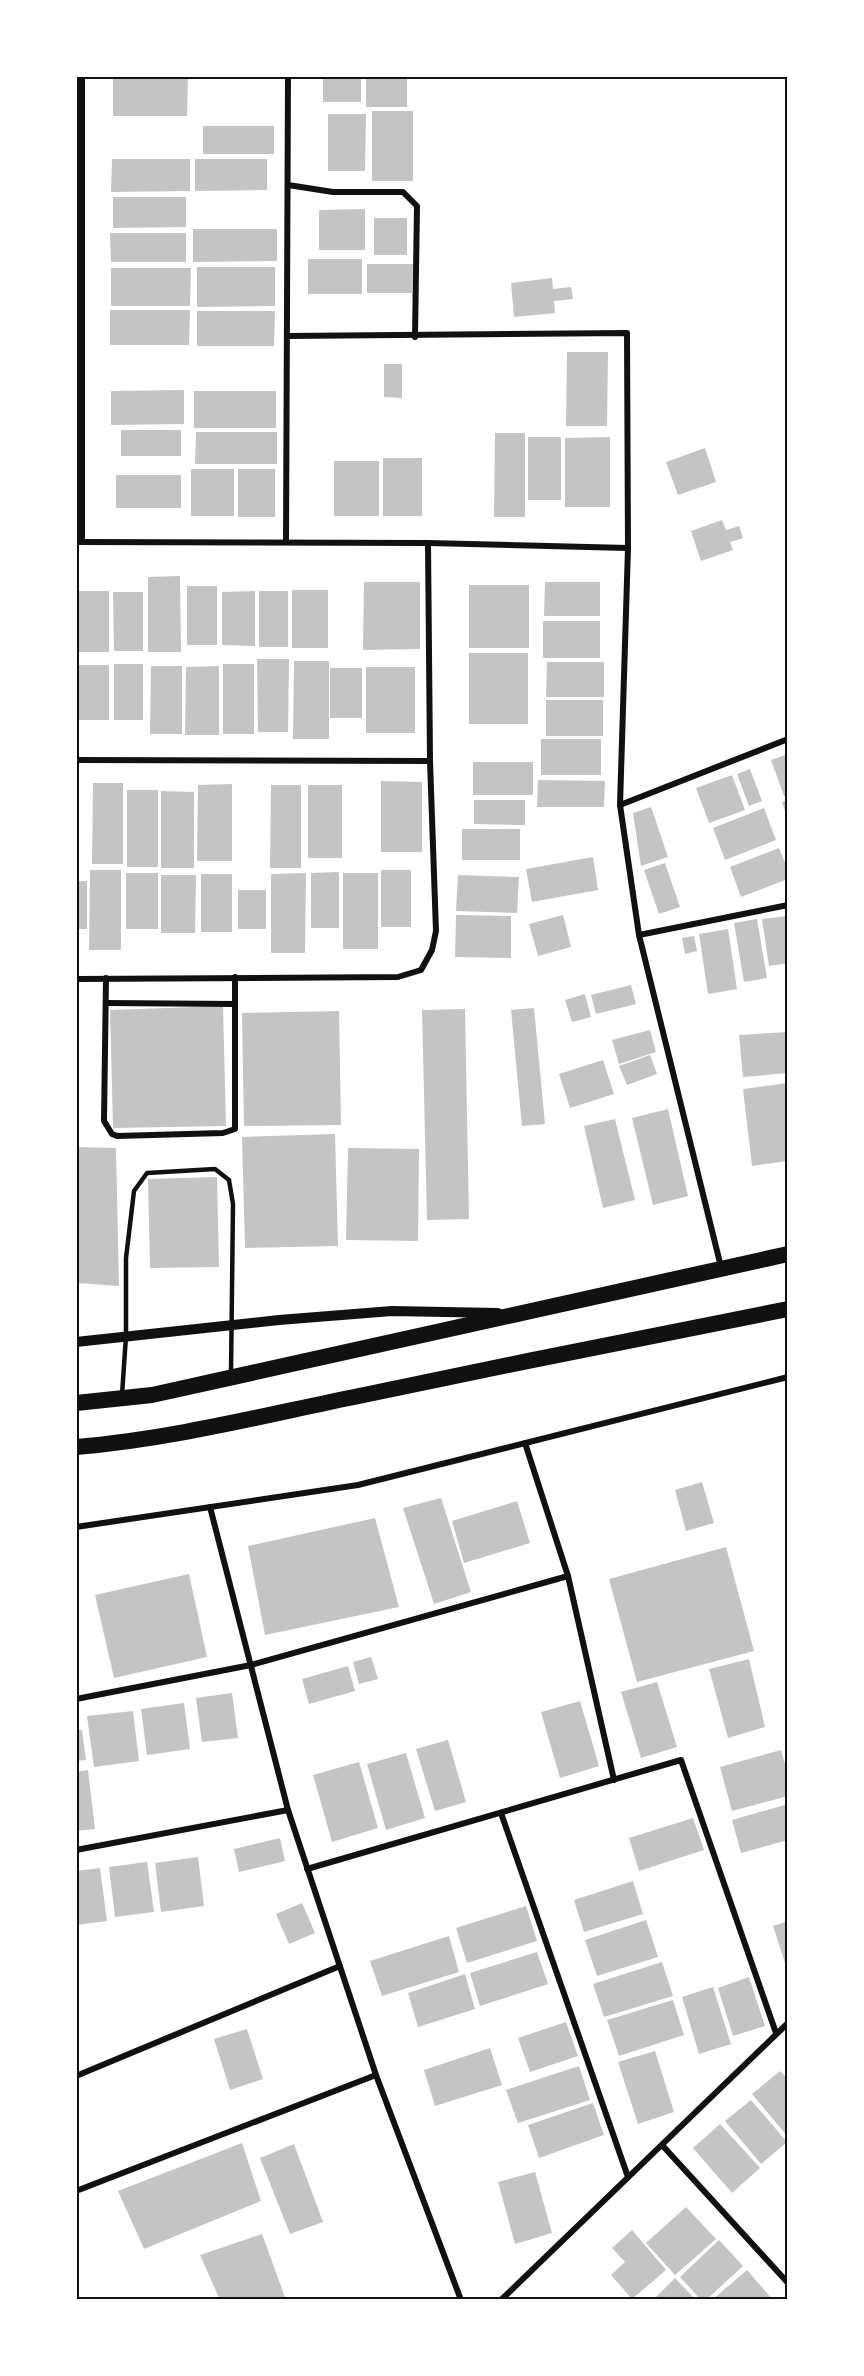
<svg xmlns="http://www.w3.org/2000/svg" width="864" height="2376" font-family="Montserrat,sans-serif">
	<rect width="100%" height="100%" fill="#fff"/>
	<g fill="#c4c4c4">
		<path d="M113,76H188L187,116H113Z"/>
		<rect x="323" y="76" width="38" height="26"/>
		<rect x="366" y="76" width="41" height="31"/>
		<rect x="372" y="111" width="41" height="70"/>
		<path d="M328,114H366L365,171H328Z"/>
		<rect x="203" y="126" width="71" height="28"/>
		<path d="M112,159H190V191L111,192Z"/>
		<path d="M195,159H267V190L195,191Z"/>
		<path d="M113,197H186V227L113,228Z"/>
		<path d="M365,209V250H319V210Z"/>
		<rect x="374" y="218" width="33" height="37"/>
		<path d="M193,229H277V261L193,262Z"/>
		<path d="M110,233H186V262H111Z"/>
		<rect x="308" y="259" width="54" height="35"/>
		<path d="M367,264H413L412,293H367Z"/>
		<path d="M197,267H275V306L197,307Z"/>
		<path d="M111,268H191L190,306H111Z"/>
		<path d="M552,278L553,289L571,287L573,299L554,301L555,313L514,317L511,283Z"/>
		<path d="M110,310H190L189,345H110Z"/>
		<path d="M197,311H275L274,346H197Z"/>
		<path d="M567,352H608L607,426H566Z"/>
		<path d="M384,364H402V398L384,397Z"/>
		<path d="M184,390V424L111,425V391Z"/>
		<rect x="194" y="391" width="82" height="37"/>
		<rect x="121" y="430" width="60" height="26"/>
		<path d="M196,432H277V464H195Z"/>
		<path d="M495,433H525V517H494Z"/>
		<rect x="528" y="437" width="33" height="63"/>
		<path d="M610,437V507H565V438Z"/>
		<path d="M705,448L716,482L678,495L666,462Z"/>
		<rect x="383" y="458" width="39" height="58"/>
		<rect x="334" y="461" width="45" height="55"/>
		<rect x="191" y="469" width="43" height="47"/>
		<rect x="238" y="469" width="37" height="48"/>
		<rect x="116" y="475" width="65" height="33"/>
		<path d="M722,520L726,530L739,526L743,538L730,542L733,550L701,561L691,531Z"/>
		<path d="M180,576L181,652H148V577Z"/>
		<path d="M364,582H420V649L363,650Z"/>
		<path d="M545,582H600V616H544Z"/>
		<rect x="469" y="585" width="60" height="63"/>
		<rect x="187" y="586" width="30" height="59"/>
		<rect x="292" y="590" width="36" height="58"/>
		<rect x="79" y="591" width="30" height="61"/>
		<path d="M255,591V646L222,645V592Z"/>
		<rect x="259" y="591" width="29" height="56"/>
		<path d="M113,592H143V651H114Z"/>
		<rect x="543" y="621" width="57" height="37"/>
		<rect x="469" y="653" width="59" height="71"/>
		<path d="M257,659H289L288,732H258Z"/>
		<path d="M294,661H329V739H293Z"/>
		<path d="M547,662H604V697H546Z"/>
		<rect x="114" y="664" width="29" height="56"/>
		<rect x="223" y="664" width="31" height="70"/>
		<rect x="79" y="665" width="30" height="55"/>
		<path d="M151,666H182V734H150Z"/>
		<path d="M219,666V735H185L186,667Z"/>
		<rect x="366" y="667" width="49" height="66"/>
		<rect x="330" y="668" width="32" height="50"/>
		<rect x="546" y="700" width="57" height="36"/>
		<rect x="541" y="739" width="60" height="36"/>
		<path d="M788,754V795L784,796L771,760Z"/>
		<rect x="473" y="762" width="60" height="33"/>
		<path d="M750,769L762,801L749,806L737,774Z"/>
		<path d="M732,775L745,810L709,823L696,788Z"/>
		<path d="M538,780L605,781L604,807H537Z"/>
		<path d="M381,781L422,782V852H381Z"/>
		<path d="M93,783H123V864H92Z"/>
		<path d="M232,784V861H197L198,785Z"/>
		<path d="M271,785H301V868H270Z"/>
		<rect x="308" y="785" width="34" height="73"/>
		<rect x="127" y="790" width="31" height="77"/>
		<path d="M161,791L194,792V868H161Z"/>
		<path d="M474,800H525V825L474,824Z"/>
		<path d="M788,800V817H787L782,802Z"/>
		<path d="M651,807L668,857L641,866L633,813Z"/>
		<path d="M764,808L776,840L725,860L713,828Z"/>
		<rect x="462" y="829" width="58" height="31"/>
		<path d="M779,848L788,870V879L741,897L730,867Z"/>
		<path d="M593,857L598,890L532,902L526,869Z"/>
		<path d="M665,863L680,907L659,914L644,870Z"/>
		<path d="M90,870H121V950H89Z"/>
		<rect x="381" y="870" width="30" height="57"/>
		<path d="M339,872V928H311V873Z"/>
		<rect x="126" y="873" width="32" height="56"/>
		<path d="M306,873L305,953H271V874Z"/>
		<rect x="343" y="873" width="35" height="76"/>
		<rect x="201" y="874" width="31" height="58"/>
		<path d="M161,875H196L195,933H161Z"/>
		<path d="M458,875L519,877L517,913L456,911Z"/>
		<rect x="76" y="881" width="11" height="48"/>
		<rect x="238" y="890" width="28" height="39"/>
		<path d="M456,915L511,916V958L455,957Z"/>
		<path d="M563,915L571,947L538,956L529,924Z"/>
		<path d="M788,916V963L769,966L762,919Z"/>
		<path d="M757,919L767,978L744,982L734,923Z"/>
		<path d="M728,929L737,989L708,994L699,934Z"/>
		<path d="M694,936L697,951L685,954L682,938Z"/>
		<path d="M631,985L636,1004L596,1014L591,995Z"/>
		<path d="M585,994L591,1017L572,1022L565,1000Z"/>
		<path d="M223,1006L226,1126L113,1128L110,1010Z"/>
		<path d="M534,1008L545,1124L522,1126L511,1010Z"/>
		<path d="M465,1009L469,1219L427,1220L422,1010Z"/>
		<path d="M339,1011L341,1125L244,1126L242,1013Z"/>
		<path d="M650,1030L656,1052L619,1064L612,1040Z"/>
		<path d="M788,1032V1073L743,1077L739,1035Z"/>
		<path d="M650,1055L657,1074L627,1085L619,1066Z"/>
		<path d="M603,1060L614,1094L570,1108L559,1074Z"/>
		<path d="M788,1083V1161L752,1166L743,1089Z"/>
		<path d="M668,1109L688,1196L653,1205L632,1118Z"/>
		<path d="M615,1119L635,1200L603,1208L584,1126Z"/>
		<path d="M335,1134L338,1246L245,1248L242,1137Z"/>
		<path d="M76,1147L116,1148L119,1286L76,1283Z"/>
		<path d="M348,1148L419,1149L418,1241L346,1240Z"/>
		<path d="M217,1177L219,1267L150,1268L148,1179Z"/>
		<path d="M702,1482L714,1523L686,1531L675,1490Z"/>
		<path d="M441,1498L471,1592L434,1604L403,1508Z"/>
		<path d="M517,1501L530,1543L464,1563L452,1521Z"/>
		<path d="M375,1518L399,1607L265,1635L248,1546Z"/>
		<path d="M726,1547L754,1651L637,1682L609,1579Z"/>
		<path d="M189,1574L207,1657L114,1678L95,1595Z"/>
		<path d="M371,1657L378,1679L359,1684L353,1662Z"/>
		<path d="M749,1659L765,1727L728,1738L709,1669Z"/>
		<path d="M348,1666L355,1691L309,1704L302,1679Z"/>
		<path d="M657,1682L677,1747L641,1758L621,1692Z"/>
		<path d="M232,1693L238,1738L202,1742L196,1698Z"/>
		<path d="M580,1701L599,1766L560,1778L541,1712Z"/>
		<path d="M184,1703L190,1749L147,1755L141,1709Z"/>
		<path d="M133,1711L139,1761L94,1767L87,1716Z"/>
		<path d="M76,1730H82L86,1760L76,1761Z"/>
		<path d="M448,1740L466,1802L435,1811L416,1749Z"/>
		<path d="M781,1750L788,1774V1796L732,1811L720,1767Z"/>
		<path d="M406,1753L425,1818L386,1830L367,1764Z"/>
		<path d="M359,1762L378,1828L332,1842L313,1775Z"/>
		<path d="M88,1770L95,1829L76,1831V1772Z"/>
		<path d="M788,1804V1840L741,1853L732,1820Z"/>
		<path d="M693,1818L704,1850L639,1871L629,1838Z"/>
		<path d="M280,1838L285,1861L239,1872L234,1849Z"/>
		<path d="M198,1857L204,1906L161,1912L155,1863Z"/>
		<path d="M147,1862L154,1912L115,1917L109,1867Z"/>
		<path d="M100,1868L107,1921L76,1925V1871Z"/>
		<path d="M633,1881L643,1914L584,1932L574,1900Z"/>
		<path d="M302,1903L315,1933L289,1944L276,1914Z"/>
		<path d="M526,1906L537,1941L467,1963L456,1928Z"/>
		<path d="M646,1920L658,1957L597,1976L585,1940Z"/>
		<path d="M788,1921V1969H787L773,1926Z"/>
		<path d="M449,1936L459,1972L382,1996L370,1961Z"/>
		<path d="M537,1952L548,1984L480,2006L470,1973Z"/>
		<path d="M662,1962L673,1996L604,2017L593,1984Z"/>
		<path d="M465,1974L475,2009L418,2027L408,1993Z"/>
		<path d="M749,1977L765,2026L733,2036L718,1988Z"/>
		<path d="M713,1987L731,2044L699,2054L682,1997Z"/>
		<path d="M673,2000L684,2035L619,2056L607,2020Z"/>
		<path d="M566,2022L578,2056L530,2072L518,2038Z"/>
		<path d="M247,2029L263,2079L230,2090L214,2039Z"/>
		<path d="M490,2048L502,2085L435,2106L424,2070Z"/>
		<path d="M655,2051L674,2112L638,2124L618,2062Z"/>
		<path d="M579,2066L590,2100L518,2123L506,2090Z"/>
		<path d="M780,2071L788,2079V2137L752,2094Z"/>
		<path d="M751,2100L787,2142L761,2164L725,2121Z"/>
		<path d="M593,2103L604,2135L539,2158L528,2125Z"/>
		<path d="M720,2124L760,2168L732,2193L693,2148Z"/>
		<path d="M242,2143L261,2201L144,2249L118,2191Z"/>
		<path d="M294,2144L323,2222L290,2234L260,2158Z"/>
		<path d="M535,2172L552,2233L515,2244L498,2182Z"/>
		<path d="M686,2207L716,2239L675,2275L646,2243Z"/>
		<path d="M632,2230L666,2270L632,2299L611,2275L625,2262L612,2248Z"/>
		<path d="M262,2234L286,2300H220L200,2255Z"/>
		<path d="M719,2240L743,2266L706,2300H701L680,2277Z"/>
		<path d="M747,2270L773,2300H712Z"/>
		<path d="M675,2278L696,2300H653Z"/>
	</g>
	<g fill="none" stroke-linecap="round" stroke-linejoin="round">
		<path stroke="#111" stroke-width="4.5" d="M122,1395L126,1336V1258L134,1191L147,1173L215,1169L229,1180L233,1204L231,1374"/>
		<g stroke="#111" stroke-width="6">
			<path d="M82,76V542"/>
			<path d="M288,185L333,192H403L417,206L415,337"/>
			<path d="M287,336L627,333L628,548L620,805L639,935L721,1267"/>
			<path d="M76,542L428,543L628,548"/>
			<path d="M286,542L288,76"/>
			<path d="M76,760L430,761"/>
			<path d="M620,805L788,739"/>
			<path d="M639,935L788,905"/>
			<path d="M106,978L104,1121L112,1134L117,1136L223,1133L235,1129V977"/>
			<path d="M76,979L398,977L421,970L432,950L436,931L430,761L428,543"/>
			<path d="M106,1003L235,1004"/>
			<path d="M525,1443L568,1576"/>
			<path d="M210,1507L288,1810L376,2075L461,2300"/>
			<path d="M76,1527L358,1485L788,1377"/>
			<path d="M76,1699L251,1665L568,1576L614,1780"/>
			<path d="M501,1813L628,2177"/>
			<path d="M76,1850L288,1810"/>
			<path d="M307,1869L681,1760L776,2033"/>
			<path d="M76,2076L340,1966"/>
			<path d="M662,2145L788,2283"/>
			<path d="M76,2191L376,2075"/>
			<path d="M501,2300L788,2023"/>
		</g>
		<path stroke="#111" stroke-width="10" d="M76,1342L279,1320L392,1311L498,1313"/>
		<g stroke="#111" stroke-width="16">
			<path d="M76,1403L152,1395L788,1254"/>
			<path d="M76,1447C172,1439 265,1415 359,1396C502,1366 644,1337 788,1309"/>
		</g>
	</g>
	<rect width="864" height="2376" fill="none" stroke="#ffffff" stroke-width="156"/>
	<rect x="78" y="78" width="708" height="2220" fill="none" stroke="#111" stroke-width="2"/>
</svg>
